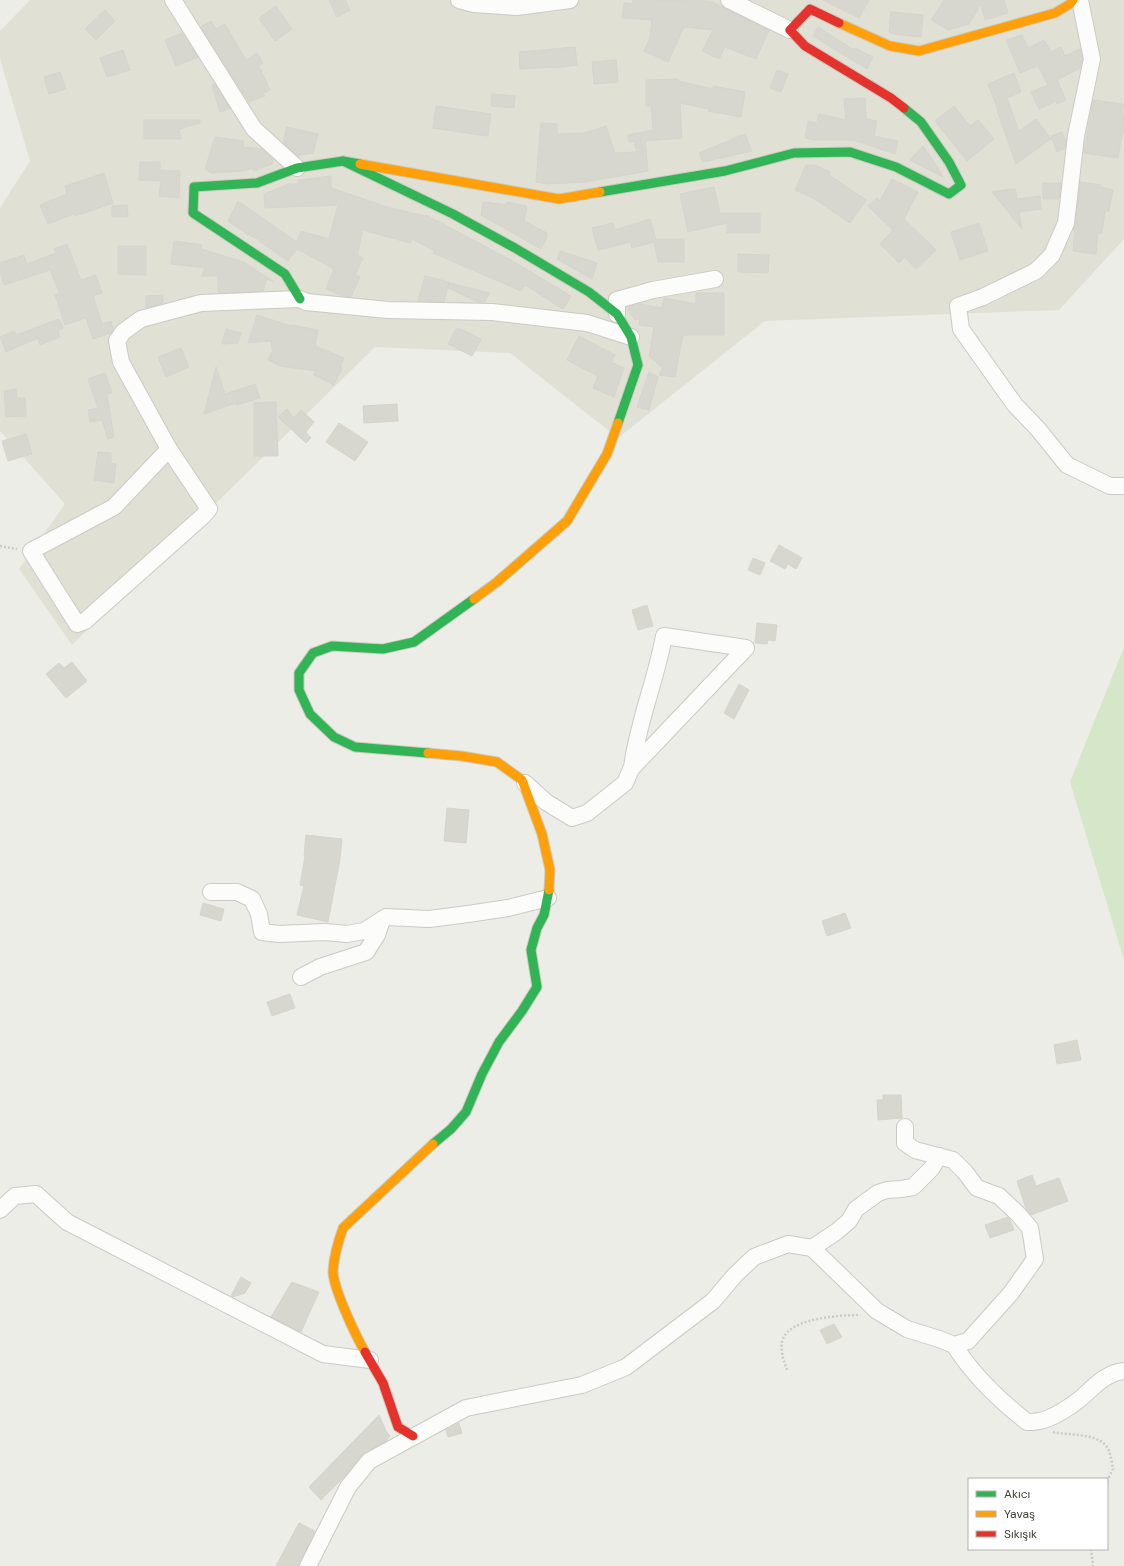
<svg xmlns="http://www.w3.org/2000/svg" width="1124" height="1566" font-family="'DM Sans',sans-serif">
	<rect width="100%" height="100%" fill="#edede7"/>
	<path fill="#e1e0d4" d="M30,0H1124V239L1059,310L765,321L618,438L510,353L375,347L72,645L19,569L65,504L0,431V208L30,161L0,59V31Z"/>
	<path fill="#d5e7c8" d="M1124,647V960L1070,782Z"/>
	<g fill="#d7d6cf" stroke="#d5d4cd">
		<path d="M329,0H345L350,10L337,17Z"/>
		<path d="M633,0L710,1L769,30L756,59L725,47L719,59L702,51L713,30L684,27L668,62L644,51L650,38L652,20L622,18L624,3L633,4Z"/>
		<path d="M823,0H869L859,18Z"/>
		<path d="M944,0H1004L1008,13L985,20L981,4L969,24L948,30L931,20Z"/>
		<path d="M276,6L292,29L275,41L259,18Z"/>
		<path d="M105,10L115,21L96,40L85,29Z"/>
		<path d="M891,12L923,15L921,37L894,34L889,32Z"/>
		<path d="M211,21L216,29L225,24L246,60L257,53L263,63L259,66L270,90L263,93L265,96L249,102L201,27Z"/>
		<path d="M818,27L854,50L855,48L873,57L867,69L813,36Z"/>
		<path d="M182,33L198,57L176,66L165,40Z"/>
		<path d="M1022,35L1028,48L1044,40L1051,52L1061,47L1065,56L1080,49L1082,59L1080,68L1057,80L1066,100L1057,104L1056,101L1039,109L1031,92L1048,85L1038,66L1020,73L1006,40Z"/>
		<path d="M575,47L577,65L554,68V67L520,69L519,52Z"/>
		<path d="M123,50L130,70L107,77L100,58Z"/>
		<path d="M616,60L618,82L594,84L592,62Z"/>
		<path d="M777,70L788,74L781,92L770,88Z"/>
		<path d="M60,72L66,89L49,94L44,77Z"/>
		<path d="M1014,73L1021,92L1007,98L1019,131L1036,119L1051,139L1016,164L997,110H998L988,84Z"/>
		<path d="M678,79V81L713,89V86L745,92L741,117L708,111L709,109L680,103L682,138L645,141L648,171L585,182L547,184L536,182L541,123L557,124V134L585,133L606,126L615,153L637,152L634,142H629L628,135L653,130L651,106H646V80Z"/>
		<path d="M215,84L230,108L220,112L212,85Z"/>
		<path d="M492,94L515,96L514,108L491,106Z"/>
		<path d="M865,98L866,119L877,121L874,136L898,141L895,154L854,140H814L805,138L808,121L817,123L819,114L846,120L844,99Z"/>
		<path d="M1093,100L1123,104L1122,114H1124V133H1122L1118,158L1084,153Z"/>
		<path d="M436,106L491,114L488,136L433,128Z"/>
		<path d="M954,106L970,126L978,120L994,139L967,161L935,121Z"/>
		<path d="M144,120H200V123L179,129L181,139H144Z"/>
		<path d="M287,127L318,134L313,153L300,155L295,154L283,143Z"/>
		<path d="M1062,132L1066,142L1065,148L1057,152L1051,136Z"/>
		<path d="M745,134L752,151L703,162L699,153Z"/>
		<path d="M215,137L244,141L243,147L262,149L273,159L272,164L254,171H253L254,168L243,171L211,173L205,169Z"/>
		<path d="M923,146L938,168L943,177L910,160Z"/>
		<path d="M140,162H160V170L180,171L179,198L159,196L161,181L139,180Z"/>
		<path d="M806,165H815L830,172L829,175L866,200L850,223L813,198L795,190Z"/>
		<path d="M104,173L113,203L75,216L74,214L48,224L40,205L67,194L65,186Z"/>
		<path d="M331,176V188L390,208L425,216L426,215L509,259L571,296L563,309L525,285L521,291L433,253L435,251L412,239L410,243L363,230L357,255L363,258L355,275L360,277L351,297L343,296L326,289L334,269L297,249L288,261L259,241L260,240L247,234L228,221L238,201L297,242L301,231L329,239L338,205L265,208L264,194L289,184H299L298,181L300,180Z"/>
		<path d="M892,179L918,192L904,219L936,250L916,269L904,257L899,263L880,244L893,230L868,206L877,198L880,201Z"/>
		<path d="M1080,182L1101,185L1100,187L1113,190L1109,211H1105L1102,233H1098L1096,254L1073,251L1075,230H1073L1075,224Z"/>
		<path d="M1043,183H1061L1059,199H1043Z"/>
		<path d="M714,187L720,213H760V233H727V223L688,232L680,194Z"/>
		<path d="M1010,189H1015L1017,199L1040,196L1041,209L1019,212L1022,229L992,192Z"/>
		<path d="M483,202L507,205V202L527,206L524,221L547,233V237L541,249L481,215Z"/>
		<path d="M127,205L128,217H112V206Z"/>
		<path d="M650,219L656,239H684V262H658L654,242L632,248L631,242L598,250L592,228L613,223L615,230Z"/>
		<path d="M979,223L988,251L960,260L951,232Z"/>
		<path d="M174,241L202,245L201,249L244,262L274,282L267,279L263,291L218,293V276H202L205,268L171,264Z"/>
		<path d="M67,244L81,280L96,275L102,293L93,296L102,324L111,321L113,329L111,333L93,339L86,318L65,325L55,295L60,294L50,270L4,285L0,272V263L24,255L27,264L56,253L54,249Z"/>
		<path d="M118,246H146V275L118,274Z"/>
		<path d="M560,251L597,263L592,279L557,259Z"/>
		<path d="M738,254L769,255L768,273L738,272Z"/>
		<path d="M425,276L449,282L444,302L418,301Z"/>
		<path d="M450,283L489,293L485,302H478L448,288Z"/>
		<path d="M696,293H724V335H683L675,377L659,375L663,368L649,356L654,327L639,325L640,319L635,320L627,307L640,304L662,308L664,298L696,304Z"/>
		<path d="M163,295V303L146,308V296Z"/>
		<path d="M257,315L291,326L292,325L318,330L315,346L344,358L340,367L342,368L334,385L314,375L316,371L280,366L268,360L274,348H272L271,341L248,343Z"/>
		<path d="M59,319L63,328L58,330L60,337L40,345L38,338L6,352L0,337L14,331L16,335Z"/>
		<path d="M226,329L241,333L238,343L222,344Z"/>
		<path d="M456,329H461L481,339L472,356L448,344Z"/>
		<path d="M579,336L615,355L611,362L624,368L614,397L593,388L598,376L567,360Z"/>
		<path d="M181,348L189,367L166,377L158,357Z"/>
		<path d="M216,367L225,394L255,384L260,398L237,405L236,403L204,414Z"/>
		<path d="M649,372L658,377L649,410L637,407Z"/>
		<path d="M105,373L112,393L107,394L114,437L108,439L102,420L90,422L88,410L98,408L88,379Z"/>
		<path d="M16,389L17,398H25L26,416L6,417L4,391Z"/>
		<path d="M276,402L278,456H254V403Z"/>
		<path d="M397,404L398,421L364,423L363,406Z"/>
		<path d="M287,409L294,418L301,410L314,422L306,432L311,438L306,443L278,417Z"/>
		<path d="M339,423L368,442L355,461L326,442Z"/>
		<path d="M26,434L32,454L8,461L2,441Z"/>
		<path d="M98,452L111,453V463L116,464L114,483L94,480Z"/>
		<path d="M779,545L802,558L796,569L788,564L785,569L770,561Z"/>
		<path d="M753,558L765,563L760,575L748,570Z"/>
		<path d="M647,605L653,626L638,630L632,610Z"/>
		<path d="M757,623L777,625L775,641L768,640L767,644L755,643Z"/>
		<path d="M72,662L87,681L66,698L46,674L59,663L64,668Z"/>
		<path d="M739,684L749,690L734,719L724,713Z"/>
		<path d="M447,808L469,810L466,843L444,841Z"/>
		<path d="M306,835L342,839L340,859L328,922L297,915L304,886L300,885L305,856L304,855Z"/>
		<path d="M203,903L224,909L221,921L200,915Z"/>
		<path d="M845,913L851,928L827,936L822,921Z"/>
		<path d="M290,994L295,1008L272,1016L267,1002Z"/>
		<path d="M1077,1040L1081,1060L1057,1064L1054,1045Z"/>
		<path d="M883,1095H901L902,1118L878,1120L877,1100H883Z"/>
		<path d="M1032,1175L1036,1186L1059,1178L1068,1201L1031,1215L1026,1209L1017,1181Z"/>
		<path d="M1008,1217L1010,1220L1014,1230L990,1238L985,1225Z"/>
		<path d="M241,1277L251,1283L245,1293L233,1297L231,1296Z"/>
		<path d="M292,1282L319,1292L301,1332L271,1317Z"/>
		<path d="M834,1324L842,1337L827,1344L820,1330Z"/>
		<path d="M379,1415L386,1431L390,1436L386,1441L362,1455L346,1475L321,1500L309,1487Z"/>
		<path d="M459,1423L462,1433L448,1437L446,1430Z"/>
		<path d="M299,1523L315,1531L299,1566H276Z"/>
	</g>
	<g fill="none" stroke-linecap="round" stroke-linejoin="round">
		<g stroke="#cbcac5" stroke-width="18">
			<g id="street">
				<path d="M173,0L254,129L297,168"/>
				<path d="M459,0L474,4L517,7L570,0"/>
				<path d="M729,0L790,30"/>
				<path d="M1080,0L1092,59L1076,136L1066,223L1052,255L1036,271L983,297L958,306L961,329L1015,405L1038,429L1067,465L1110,486H1124"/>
				<path d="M617,314V300L653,290L715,279"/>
				<path d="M169,449L114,507L31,551L77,624L85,621L203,516L209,509L169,449L121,362L117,341L123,332L141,319L201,303L300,299L306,302L388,310L492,312L587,323L631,337"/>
				<path d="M525,783L546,802L572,818L587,813L625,783L632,767C638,722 656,680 664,636L746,648L631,769"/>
				<path d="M211,892H237L252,899L259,914L262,932L279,934L325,932L347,934L364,931L386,917L429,919L468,914L508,908L548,898"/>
				<path d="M301,977L320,967L366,952L377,935L382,920"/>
				<path d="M0,1210L15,1196L36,1194L67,1222L323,1354L370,1360"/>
				<path d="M812,1248L836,1232L849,1221L856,1209L878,1193L887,1190L901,1189L913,1187L932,1168L939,1156"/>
				<path d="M954,1345C973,1375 999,1400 1027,1422C1031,1422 1035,1422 1039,1421C1052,1419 1070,1407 1080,1399C1094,1387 1105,1373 1124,1371"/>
				<path d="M308,1566L348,1487L369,1461L466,1408L582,1385L626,1367L713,1301L735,1275L754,1257L788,1244L812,1248L877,1311L907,1329L939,1339L954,1345L968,1341L1011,1293L1035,1259L1030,1228L1018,1214L999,1196L977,1188L965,1172L953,1160L915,1150L905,1143V1127"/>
			</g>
		</g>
		<g stroke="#cccbbe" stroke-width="11">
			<g id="fast">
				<path d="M343,161L453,214L515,248L589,292L617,314L631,337L638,365L618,423"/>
				<path d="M600,192L725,171L794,153L850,152L896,167L949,194L961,185L949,162L921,122L904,108"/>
				<path d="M300,299L285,274L193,213L194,187L257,183L297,168L343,161L360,164"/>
				<path d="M428,753L355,747L334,737L310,714L299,690V673L313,653L332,646L383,649L414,642L474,599"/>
				<path d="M433,1144L451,1129L466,1112L482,1074L499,1042L522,1011L537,987L531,950L537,928L544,915L549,890"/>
			</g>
		</g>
		<g stroke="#cccbbe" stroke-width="11">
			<g id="slow">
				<path d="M839,23L890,46L919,51L1055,13L1070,4L1073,0"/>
				<path d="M360,164L559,199L600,192"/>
				<path d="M474,599L497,582L567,521L607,454L618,423"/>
				<path d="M428,753L461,756L497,762L522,780L542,834L550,870L549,890"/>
				<path d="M365,1352C356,1336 333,1288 333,1271C334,1256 338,1242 343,1228L433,1144"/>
			</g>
		</g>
		<g stroke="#cccbbe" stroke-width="11">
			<g id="jam">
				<path d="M839,23L810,9L790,30L805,46L891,98L904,108"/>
				<path d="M365,1352L383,1383L398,1427L413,1436"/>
			</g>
		</g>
		<g stroke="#cccbc6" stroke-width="2.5" stroke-dasharray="2 2" stroke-linecap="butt">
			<path d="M0,546L17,549"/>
			<path d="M787,1370C784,1361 779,1349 783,1339C790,1318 841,1315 859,1315"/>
			<path d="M1053,1432C1069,1436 1102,1432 1109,1451C1111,1456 1112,1463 1113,1469L1107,1481"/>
			<path d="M1091,1549L1093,1566"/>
		</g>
		<use href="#street" stroke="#fcfcfb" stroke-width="16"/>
		<use href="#fast" stroke="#30b455" stroke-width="9"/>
		<use href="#slow" stroke="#ff9f0a" stroke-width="9"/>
		<use href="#jam" stroke="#e5322d" stroke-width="9"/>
	</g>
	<rect x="968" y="1478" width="140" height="72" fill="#ffffff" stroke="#b3b2ae"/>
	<rect x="976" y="1491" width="20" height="6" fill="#30b455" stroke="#b3b2ae"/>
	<text x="1004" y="1498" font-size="12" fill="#423f34">Akıcı</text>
	<rect x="976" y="1511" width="20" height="6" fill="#ff9f0a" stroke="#b3b2ae"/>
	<text x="1004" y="1518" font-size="12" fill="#423f34">Yavaş</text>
	<rect x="976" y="1531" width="20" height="6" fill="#e5322d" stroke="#b3b2ae"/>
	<text x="1004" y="1538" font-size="12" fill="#423f34">Sıkışık</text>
</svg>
